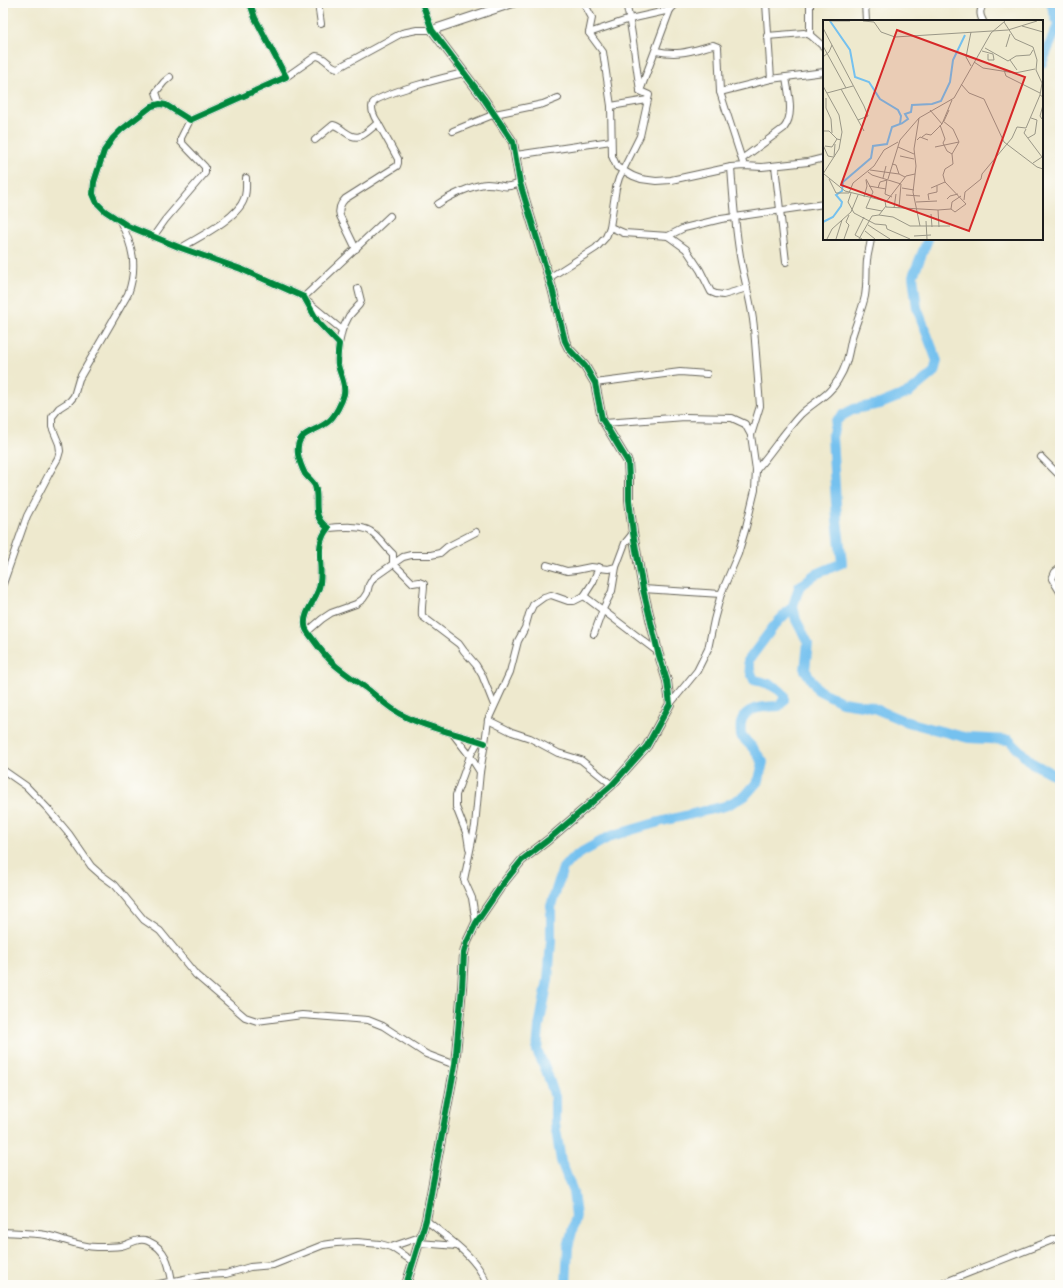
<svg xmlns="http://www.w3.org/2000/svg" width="1063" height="1288" font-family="Pangolin,sans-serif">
	<rect width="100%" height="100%" fill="#fdfcf7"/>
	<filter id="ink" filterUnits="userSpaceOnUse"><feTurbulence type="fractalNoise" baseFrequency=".025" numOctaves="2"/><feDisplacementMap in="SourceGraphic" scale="8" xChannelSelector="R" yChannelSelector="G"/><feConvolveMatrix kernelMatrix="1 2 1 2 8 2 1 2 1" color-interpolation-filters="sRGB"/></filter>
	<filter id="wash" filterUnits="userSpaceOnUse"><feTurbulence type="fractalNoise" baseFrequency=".012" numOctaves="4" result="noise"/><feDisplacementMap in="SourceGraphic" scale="16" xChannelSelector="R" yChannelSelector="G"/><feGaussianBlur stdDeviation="0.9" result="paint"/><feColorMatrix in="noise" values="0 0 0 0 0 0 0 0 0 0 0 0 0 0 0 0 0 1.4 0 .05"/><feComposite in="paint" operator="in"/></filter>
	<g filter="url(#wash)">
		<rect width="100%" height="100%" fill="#eee9ce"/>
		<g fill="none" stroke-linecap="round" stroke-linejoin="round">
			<g stroke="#75c1ef" stroke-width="10">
				<path d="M1042,63L1058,25L1051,3"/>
				<path d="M928,239L913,276L917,308L937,361L934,372L910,392L880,404L854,409L843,415L836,421L832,437L837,520L842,563L814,575L799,587L793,606L796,620L808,643L805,670L818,690L842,702L869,706L904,721L937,730L968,738L1009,740L1032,763L1060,778"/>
				<path d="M566,1285L568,1247L576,1216L573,1192L561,1161L555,1124V1097L546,1070L537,1051L539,1027L548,980L551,941V906L563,868L570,860L582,852L611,836L659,822L725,806L745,796L759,780L763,762L752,747L741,736C741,732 740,727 741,723C744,706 766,707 779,706L784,700V695C777,686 765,682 754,680L751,673L748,661L774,626L793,606"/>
			</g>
		</g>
	</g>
	<g filter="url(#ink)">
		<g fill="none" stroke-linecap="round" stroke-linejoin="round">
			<g stroke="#66645a" stroke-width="8">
				<g id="minor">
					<path d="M250,3L255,18L286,77L190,120L166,105L160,104L152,106L121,130L113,138L104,151L94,182L93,194L97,203L105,211L128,226L181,248L241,269L304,297L318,322L339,344C338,351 337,358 338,365C340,375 346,383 344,394C342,402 335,416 329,421C316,433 295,430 298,454C299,460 302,468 305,474C308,478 313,481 315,486C320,501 310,516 328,528C314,545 323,562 320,583C319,597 303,611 305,625C305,630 309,634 312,638C319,648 327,658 336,666C347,675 359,683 370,691C381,700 391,710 404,716C430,729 459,734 485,743"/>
					<path d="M318,3L321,24"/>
					<path d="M584,3L592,18L589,33L603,52L611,106L612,156L617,167L633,176L641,179L656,181L671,180L731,167L744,166L762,167L808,162L824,158"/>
					<path d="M626,3C633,31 635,61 640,90"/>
					<path d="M766,3L771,79"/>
					<path d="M810,3V35L824,47"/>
					<path d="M865,3L866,21"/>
					<path d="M983,21C979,14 979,9 985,3"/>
					<path d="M589,33L630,19L670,10"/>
					<path d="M767,36L804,33L810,35"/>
					<path d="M656,51C679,56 690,51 713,45L718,47L720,92L744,166"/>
					<path d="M286,77L316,56C325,56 329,67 338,68L402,33L417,30H432L422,3"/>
					<path d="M720,92L771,79L824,72"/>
					<path d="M160,104L156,92L164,82L170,77"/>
					<path d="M611,106L647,100"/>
					<path d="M453,131L495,114L543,104L558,98"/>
					<path d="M315,140L333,125C338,126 341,129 345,132C360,143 365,133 378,123C374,117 370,110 373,103C378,94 450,76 464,73"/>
					<path d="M516,155L611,141"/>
					<path d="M742,159L784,128C795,114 788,93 786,77"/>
					<path d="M775,166L786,262"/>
					<path d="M438,204C448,197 474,184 487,184C503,184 502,190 520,183"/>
					<path d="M610,227L624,233L668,236L686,249L700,270L711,292L716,294L723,295L747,288"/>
					<path d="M668,236L684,228L721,219L824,204"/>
					<path d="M153,237L165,220L205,173V167L181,142V138L190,120"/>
					<path d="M181,248C197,238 238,218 244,199C247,192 246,185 246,178"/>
					<path d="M356,249L340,216C338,209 340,204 345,199L397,166L398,163V159L378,123"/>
					<path d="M549,278L596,248L606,237L610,227L616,188L619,178L640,136L649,95L640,91L670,10L677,3"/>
					<path d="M304,297L390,216"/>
					<path d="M308,302L342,330L339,344"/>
					<path d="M342,330L349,316L359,305L361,301L358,289"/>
					<path d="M595,383L680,372L707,374"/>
					<path d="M605,423L685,417L732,418L745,424L751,435"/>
					<path d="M1041,457L1060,476"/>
					<path d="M756,470C772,452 784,432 800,415C812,403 830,395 838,380C848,364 848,354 852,337C856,323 862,310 865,296C867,284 866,272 867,260C868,253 870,246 871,239"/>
					<path d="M328,528C340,527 361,525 370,531C379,536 385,547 393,554V563L413,583L419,582L424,584C424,595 421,605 422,616L459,644L464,651L476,665L482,675L494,705"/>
					<path d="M547,565L567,571L576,570L591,567L608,569L616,567L625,543L633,533"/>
					<path d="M1060,568L1055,572L1052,579L1060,592"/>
					<path d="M3,584L27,516L50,472L58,458L60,451L59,444L52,427V417L59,408L70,401L74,396L79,379L128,294C138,266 133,246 120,221"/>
					<path d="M643,589L721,594"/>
					<path d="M584,596L658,652"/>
					<path d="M307,632L322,619L331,613L356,604L363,599L367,593L369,585L373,578L403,557L411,555H431L440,553L447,547L476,532"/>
					<path d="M594,634L603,609L612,591L616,567"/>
					<path d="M670,704L697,671L708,649L714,620L721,594L738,554L746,527L755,490L756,470L751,435L760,406L754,328C752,304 744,280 740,256C735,226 733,197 731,167"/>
					<path d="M488,720L512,732L530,738L558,753L581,760L612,785"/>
					<path d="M453,734L470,756L480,772"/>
					<path d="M3,770L26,786L49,810L69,834L91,866L100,874L115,885L144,920L160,931L196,975L245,1017L257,1021L302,1015L368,1020L383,1026L426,1054L455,1065"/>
					<path d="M469,848L467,835L456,807V795L470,756L479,740"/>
					<path d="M476,923L472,898L464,880L475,826L480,772L485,743L488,720L510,672L518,641L525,628L529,614L533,605L544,597L551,595L568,601H574L584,596L593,582L599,567"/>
					<path d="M426,1220C447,1238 478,1257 487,1285"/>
					<path d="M3,1232C17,1233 32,1233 46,1235C64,1239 79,1247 97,1247C105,1247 113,1247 121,1246C131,1244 138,1237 148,1241C166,1249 169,1264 172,1281"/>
					<path d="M419,1243L457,1246"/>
					<path d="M391,1247L420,1237"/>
					<path d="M154,1285L204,1275L226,1274L250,1267L273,1265L323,1245L336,1243L357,1242L380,1244L391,1247L412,1261"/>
					<path d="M938,1285L1060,1237"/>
				</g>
			</g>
			<g stroke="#66645a" stroke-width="10">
				<path id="tertiary" d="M406,1285L426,1220L455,1065L462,988L464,953L467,942L476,923L502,885L522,860L548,840L612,785L647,746L670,704L667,681L658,652L643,589L633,533L629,500V479L628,462L602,419L595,383L585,366L569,349L565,341L552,288L520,183L513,142L484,99L432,30L513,3"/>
			</g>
			<use href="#minor" stroke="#fff" stroke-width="6"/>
			<use href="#tertiary" stroke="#fff" stroke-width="8"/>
			<g stroke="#fdfcf7" stroke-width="8">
				<g id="cycleway">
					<path d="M250,3L255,18L286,77L190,120L166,105L160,104L152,106L121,130L113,138L104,151L94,182L93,194L97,203L105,211L128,226L181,248L241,269L304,297L318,322L339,344C338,351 337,358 338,365C340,375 346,383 344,394C342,402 335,416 329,421C316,433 295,430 298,454C299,460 302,468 305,474C308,478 313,481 315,486C320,501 310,516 328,528C314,545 323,562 320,583C319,597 303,611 305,625C305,630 309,634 312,638C319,648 327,658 336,666C347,675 359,683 370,691C381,700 391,710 404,716C430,729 459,734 485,743"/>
					<path d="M406,1285L426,1220L455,1065L462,988L464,953L467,942L476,923L502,885L522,860L548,840L612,785L647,746L670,704L667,681L658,652L643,589L633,533L629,500V479L628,462L602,419L595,383L585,366L569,349L565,341L552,288L520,183L513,142L484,99L432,30L422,3"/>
				</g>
			</g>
			<use href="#cycleway" stroke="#00873e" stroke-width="6"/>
		</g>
	</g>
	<g transform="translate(823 20)">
		<rect width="220" height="220" fill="#eee9ce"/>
		<path fill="none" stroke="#75c1ef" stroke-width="2" d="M78,104L85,99L82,94L88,92L89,85L109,84L118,81L127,62L130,40L142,15M0,202L10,197L18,186L19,182L13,175L19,171L20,162L48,138L50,126L64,124L69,107L77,104L78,96L75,90L57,79L46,62L32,57L27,30L7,1"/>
		<path fill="none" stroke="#9a9787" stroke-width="1" d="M6,1H27M40,1L51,2L58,12L72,17L185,10L214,1M181,2L192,19L210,27L214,40L213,50L219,63L217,75L220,77M199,6L220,12M0,8L41,86L45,96L35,100M148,12L143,37L148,46M0,26L23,68M183,27L187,14M162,28L185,41L193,36L207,35L210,30M159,31L170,34L171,40H165V34M0,37L6,32L9,25M187,40L194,50M151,42L160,48L192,53L212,49M181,50L183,56L217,73M138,64L146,73L161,79L181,122L214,147L220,149M0,66L16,95L19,112L16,129L0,154M18,69L41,111M4,73L30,66M3,78V88L8,99L9,113M107,90L119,104M219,99L217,96L220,85M120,101L130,109L136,122M121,101L126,90M117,105L122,119L120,123L124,131L129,134M203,109L201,113L219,137L210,143M0,111H6L14,119L18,120M99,117L103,114L108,115L119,104L129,80M205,118L212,114L214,100L208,98M94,120L97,117L105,120M0,125L5,136L10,137M2,126L9,127L14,119M75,127L91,134M112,127L136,122M77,136L91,139M11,137L12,124M69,144L73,145L76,154L82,157M47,150L76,154M45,152L49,155L78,164M1,154L22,171L62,181L63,187L115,190M60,158L63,146M6,159L13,173H26L30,163L51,146L61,130L75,122M43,159L50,172L43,188L59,191M64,159L62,174L69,177M65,159L77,120L96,98M46,166L63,169M55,168L57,162L64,160M79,168L91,170M108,168L122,162M28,173L25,182L31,193L52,204L63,205L64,209L87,219M83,175L97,176M41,177L44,166L43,160M124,179L127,176L135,174M106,180L105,174L114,172V166M141,180L142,172L158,159L159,154L189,118L194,107L203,108L217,75M63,182L83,156L92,154M93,182L114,181M71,188L73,174M76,188L78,164M128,189L129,182L138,176M108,194L109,207M56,195L70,197L87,206H127M103,201L104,219M45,205L67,219M97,206L90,172L93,146L91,129L96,98L131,78L168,13L182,1M116,207L115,190L128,189L132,192L143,184L122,162L120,155L122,149L130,144L129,134L136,122M42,211L52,219M91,216L108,215M4,219L9,209L28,192L35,175M13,219L19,200M21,219L26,205L23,202L26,195M36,219L49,196L56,195L63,186M39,219L32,215L41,197"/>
		<path fill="#d62828" fill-opacity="0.15" stroke="#d62828" stroke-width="2" d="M74,10L202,57L146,211L18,165Z"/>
		<rect width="220" height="220" fill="none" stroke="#1c1c1c" stroke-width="2"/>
	</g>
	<rect width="1063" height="1288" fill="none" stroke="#fdfcf7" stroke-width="16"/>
</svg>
